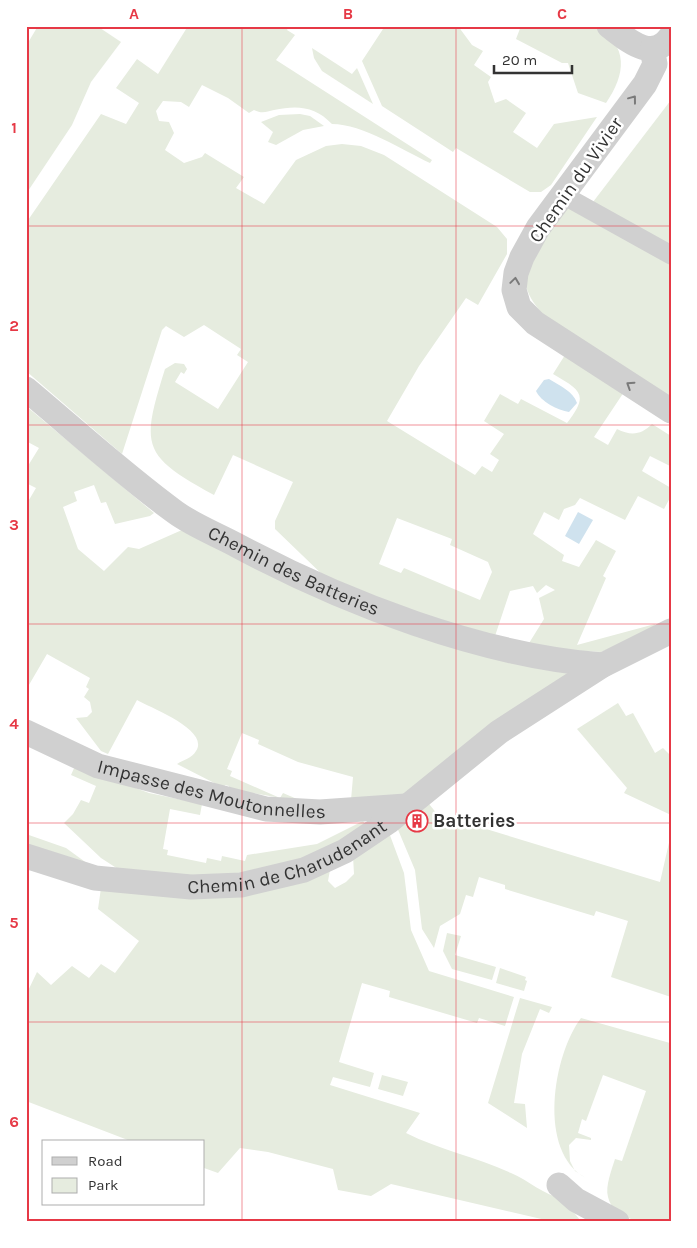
<svg xmlns="http://www.w3.org/2000/svg" width="697" height="1248" font-family="Karla,sans-serif">
	<rect width="100%" height="100%" fill="#fff"/>
	<g fill="#e6ecdf" fill-rule="evenodd">
		<path d="M38,26H97L121,42L91,82L72,125L26,194V46Z"/>
		<path d="M188,26H289L287,30L295,35L276,60L432,160L430,163C402,150 363,124 332,124C315,106 297,105 274,110C266,112 262,114 254,110L249,113L228,98L202,85L189,107L181,102L163,101L156,111L159,121L169,122L174,133L165,150L184,163L202,157L205,153L244,177L236,188L264,204L296,160L326,146L342,144L361,146L384,155L497,227L507,239V254L478,305L466,298L419,366L387,421L475,475L482,466L492,472L499,460L490,454L504,434L484,421L500,394L518,404L521,399L567,423C590,394 580,390 553,374L565,355L624,392L594,437L608,445L617,429C631,436 641,435 652,424L671,436L670,466L650,456L642,471L671,488V496L664,509L638,496L625,520L580,498L575,505L564,509L559,520L544,512L533,534L564,555L562,561L579,567L596,540L616,551L603,576L606,578L577,645L655,624L652,632L601,652L526,648L544,619L539,598L555,590L546,585L537,593L533,586L510,591L494,639L329,581L275,529V521L293,482L233,455L214,495C141,455 141,446 165,369L175,363L184,364L187,369L184,374L181,372L175,382L218,409L248,362L237,355L241,349L204,325L184,337L166,326L162,330L122,454L26,371V223L101,114L126,124L139,103L116,88L137,59L158,74ZM397,518L452,539L450,545L488,562L492,572L480,600L404,568L401,573L379,564Z"/>
		<path d="M385,26H458L472,45L483,51L474,65L491,77L488,82L495,103L506,99L526,113L513,132L537,148L554,124L597,117L551,185L541,192H530L456,148L453,152L382,106L362,61Z"/>
		<path d="M521,26H596C629,46 626,74 606,103L578,93L568,63H562L516,39Z"/>
		<path d="M312,48L352,74L357,68L373,104L322,71L314,58Z"/>
		<path d="M671,100V402L544,316C537,307 529,298 526,286C522,266 557,222 569,206L593,202Z"/>
		<path d="M300,114L310,116L324,126L303,130L276,145L268,142L273,132L261,122L279,115Z"/>
		<path d="M26,406L154,513L150,516L115,524L106,502L101,503L94,485L74,492L77,501L63,507L78,549L104,571L128,547L139,549L191,526L572,672L411,794L351,800L353,777L298,762L258,744L259,740L242,733L227,769L232,771L230,776L280,798L283,793L304,802L229,789V786L225,785L224,788L177,764C183,760 192,758 196,751C210,730 151,708 137,700L108,754L101,751L76,718L87,717L92,712L90,702L84,697L89,689L86,687L90,678L47,654L26,690V505L36,488L26,483V469L39,448L26,441Z"/>
		<path d="M618,703L626,716L633,713L655,753L663,748L671,756V815L624,793L627,788L577,729Z"/>
		<path d="M75,766L149,793L202,804L200,815L170,809L163,849L168,850L167,855L206,863L207,858L221,861L222,856L245,861L247,855L317,844L363,821L366,825L362,832L291,866L200,878L118,869L101,858L64,823L73,814L81,800L89,803L96,786L71,775Z"/>
		<path d="M426,800L437,814L660,882L671,834V997L611,977L628,921L596,911L594,916L505,889V885L479,877L473,897L466,895L460,914L440,926L434,948L422,929L415,870L396,825Z"/>
		<path d="M388,830L404,873L411,930L429,971L514,997L505,1026L479,1018L477,1023L389,997L390,991L362,983L339,1062L374,1073L370,1087L333,1077L330,1085L420,1113L406,1133C440,1150 476,1157 511,1173C528,1180 545,1196 562,1198L580,1220L550,1221L391,1184L371,1196L338,1190L333,1169L268,1152L240,1148L218,1173L204,1168V1142H133L26,1101V995L37,972L51,985L72,966L89,978L101,964L115,973L139,941L98,909L101,888L330,870L328,881L335,888L346,882L354,874L353,856Z"/>
		<path d="M26,834L66,848L88,864L26,849Z"/>
		<path d="M447,933L461,936L455,955L496,967L492,980L452,969L443,951Z"/>
		<path d="M500,968L526,977L525,980L527,981L524,991L496,983Z"/>
		<path d="M520,998L552,1007L549,1013L540,1009L522,1054L514,1103L525,1104L527,1128L488,1103Z"/>
		<path d="M581,1018L670,1043L671,1040V1222C648,1222 615,1224 608,1197C605,1186 612,1169 615,1159L622,1161L646,1091L603,1075L586,1121L582,1119L578,1133L591,1138V1140L576,1138L569,1145L570,1161L575,1171L586,1178C537,1152 553,1055 581,1018Z"/>
		<path d="M382,1075L408,1082L403,1096L378,1089Z"/>
	</g>
	<g fill="#cfe2ee">
		<path d="M549,379C560,386 573,391 577,403L569,412C558,410 541,402 536,391L544,380Z"/>
		<path d="M578,512L593,520L579,544L565,536Z"/>
	</g>
	<g fill="none" stroke-linecap="round" stroke-linejoin="round">
		<path stroke="#d0d0d0" stroke-width="19" d="M563,195L671,255"/>
		<g stroke="#d0d0d0" stroke-width="25">
			<path d="M609,26C628,40 652,63 671,36"/>
			<path d="M652,49L655,64L645,84L538,228L522,257L516,273L514,290L519,307L535,323L671,411"/>
			<path id="s1" d="M26,389C75,430 123,474 175,512C194,526 218,535 238,546C345,603 482,656 603,665"/>
			<path id="s2" d="M26,732L98,766L266,809L320,812L406,806"/>
			<path id="s3" d="M26,856L95,878L191,887L241,885L304,870L345,851L388,822L499,732L603,665L671,631"/>
			<path d="M559,1185L576,1200L617,1222"/>
		</g>
	</g>
	<defs><path id="oneway-chevron" d="M-2-3.5L2.5 0L-2 3.5" fill="none" stroke-width="1.6" stroke-linecap="round" stroke-linejoin="round" transform="scale(1.25)"/></defs>
	<g stroke="#7a7a7a">
		<use href="#oneway-chevron" transform="translate(633 99) rotate(-53)"/>
		<use href="#oneway-chevron" transform="translate(515 281) rotate(-82)"/>
		<use href="#oneway-chevron" transform="translate(630 385) rotate(-147)"/>
	</g>
	<path fill="none" stroke="#e63946" stroke-width="1" stroke-opacity="0.55" d="M242,26V1222M456,26V1222M26,226H671M26,425H671M26,624H671M26,823H671M26,1022H671"/>
	<defs>
		<g id="building-ring" transform="scale(1.125)"><circle r="9.5" fill="#fff" stroke="#e63946" stroke-width="1.5"/><path d="M-4-6H4V6H1V3H-1V6H-4ZM-2.5-4.3h1.7v1.8h-1.7ZM.8-4.3h1.7v1.8H.8ZM-2.5-1h1.7V.8h-1.7ZM.8-1h1.7V.8H.8Z" fill="#e63946"/></g>
	</defs>
	<g fill-rule="evenodd">
		<use href="#building-ring" x="417" y="821"/>
	</g>
	<g text-anchor="middle" dominant-baseline="central" stroke-width="5" stroke-linejoin="round" paint-order="stroke">
		<g font-size="19" fill="#333" stroke="#fff">
			<text transform="translate(576 180) rotate(-55)">Chemin du Vivier</text>
			<text stroke="none"><textPath href="#s1" startOffset="326">Chemin des Batteries</textPath></text>
			<text stroke="none"><textPath href="#s2" startOffset="196">Impasse des Moutonnelles</textPath></text>
			<text stroke="none"><textPath href="#s3" startOffset="271">Chemin de Charudenant</textPath></text>
		</g>
		<g font-size="19" font-weight="bold" fill="#333" stroke="#fff" text-anchor="start">
			<text x="433" y="821">Batteries</text>
		</g>
	</g>
	<rect width="697" height="1248" fill="none" stroke="#ffffff" stroke-width="55"/>
	<rect x="42" y="1140" width="162" height="65" fill="#ffffff" stroke="#adadad"/>
	<rect x="52" y="1157" width="25" height="8" fill="#d0d0d0" stroke="#adadad"/>
	<text x="88" y="1166" font-size="15" fill="#333333">Road</text>
	<rect x="52" y="1178" width="25" height="15" fill="#e6ecdf" stroke="#adadad"/>
	<text x="88" y="1190" font-size="15" fill="#333333">Park</text>
	<path d="M494 65v8h78v-8" fill="none" stroke="#333333" stroke-width="2.5"/>
	<text x="502" y="65" font-size="15" fill="#333333" stroke="#ffffff" stroke-width="4" paint-order="stroke">20 m</text>
	<rect x="28" y="28" width="642" height="1192" fill="none" stroke="#e63946" stroke-width="2"/>
	<g font-size="16" text-anchor="middle" font-weight="bold" fill="#e63946">
		<text x="134" y="19">A</text>
		<text x="348" y="19">B</text>
		<text x="562" y="19">C</text>
		<text x="14" y="133">1</text>
		<text x="14" y="331">2</text>
		<text x="14" y="530">3</text>
		<text x="14" y="729">4</text>
		<text x="14" y="928">5</text>
		<text x="14" y="1127">6</text>
	</g>
</svg>
